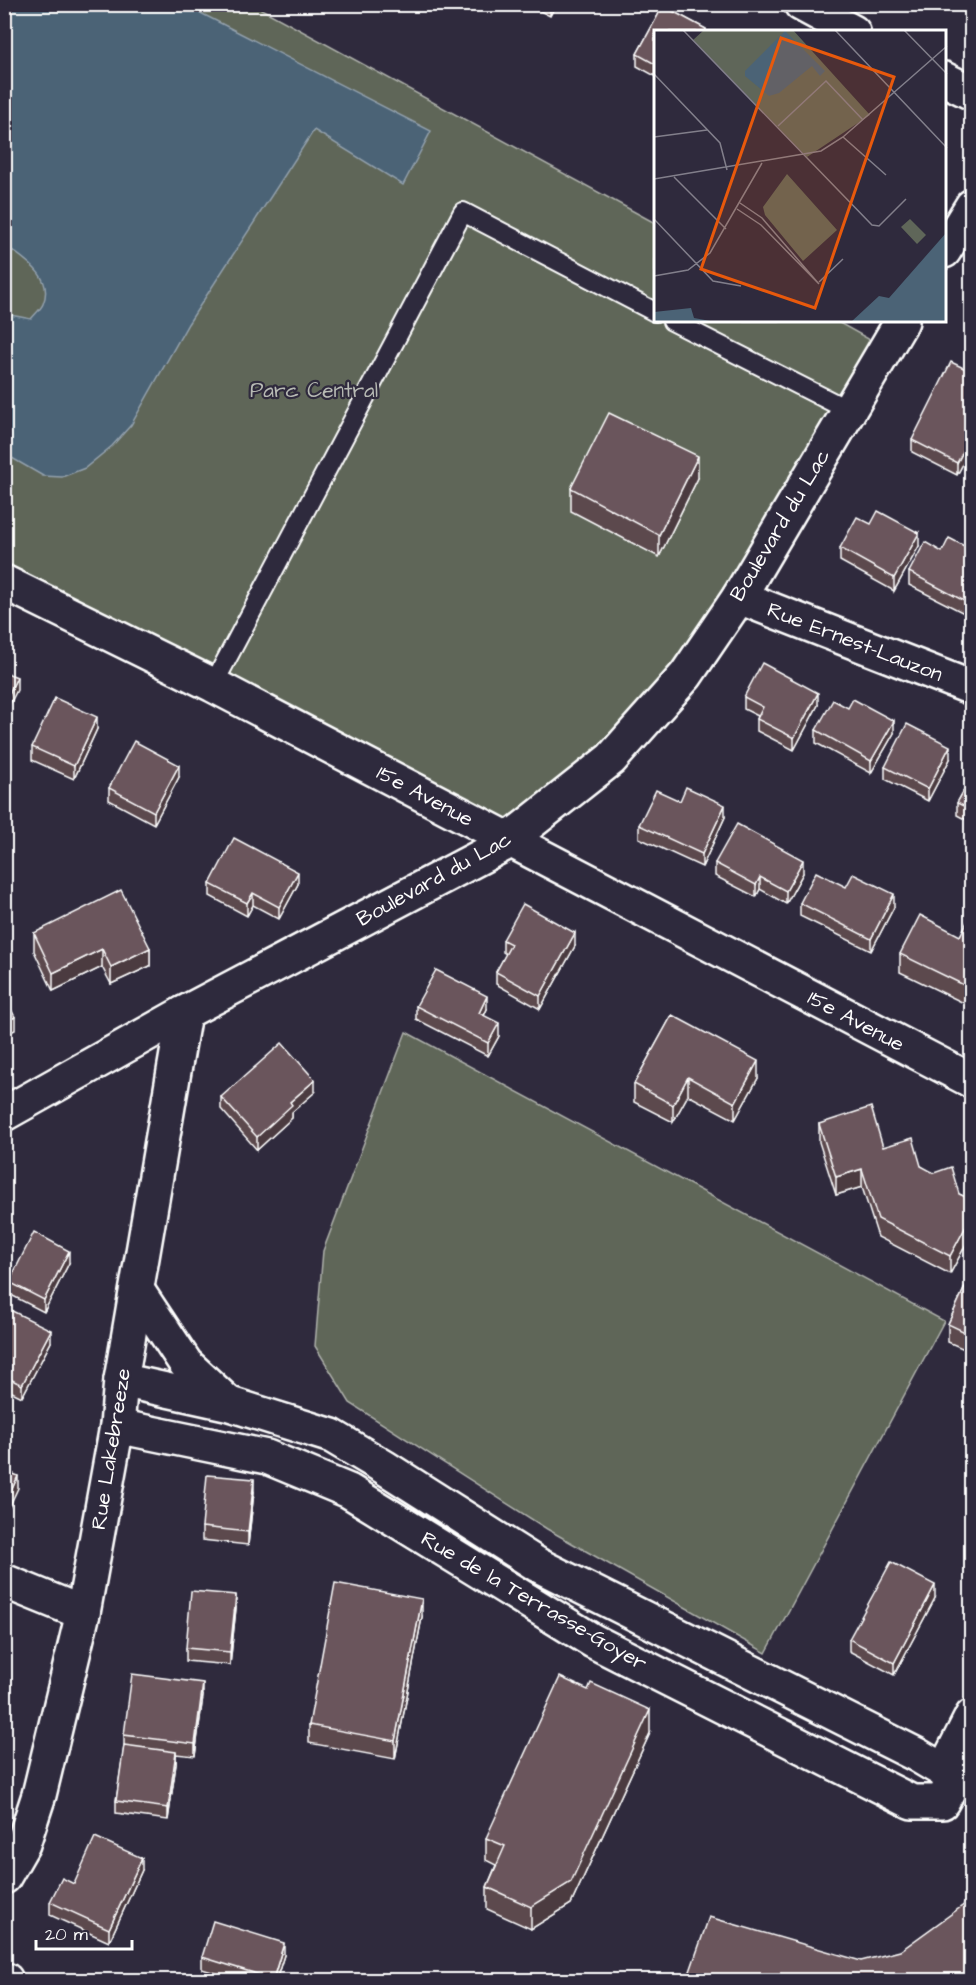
<svg xmlns="http://www.w3.org/2000/svg" width="976" height="1985" font-family="'Architects Daughter',sans-serif">
	<rect width="100%" height="100%" fill="#2f2a3d"/>
	<filter id="ink" filterUnits="userSpaceOnUse"><feTurbulence type="fractalNoise" baseFrequency=".0167" numOctaves="2"/><feDisplacementMap in="SourceGraphic" scale="12" xChannelSelector="R" yChannelSelector="G"/><feConvolveMatrix kernelMatrix="1 2 1 2 8 2 1 2 1" color-interpolation-filters="sRGB"/></filter>
	<g filter="url(#ink)">
		<g fill="#5f6659" stroke="#afb2ac" stroke-width="1.5">
			<path d="M4,5H254L655,223V321H836L890,351L686,675L521,841L5,582Z"/>
			<path d="M406,1032L944,1321L766,1653L547,1529L350,1403L315,1346L323,1251Z"/>
		</g>
		<path fill="#4b6376" stroke="#93a1ad" stroke-width="1.5" d="M5,4L185,5L431,131L403,185L314,130L188,324L131,425L112,446L85,468L62,477L43,476L5,454V314L31,319C35,314 41,309 43,304C55,276 23,259 5,245Z"/>
		<g fill="none" stroke-linecap="round" stroke-linejoin="round">
			<g stroke="#fff" stroke-width="22">
				<g id="service">
					<path d="M672,321L848,410"/>
					<path d="M213,685L463,212L655,312"/>
				</g>
			</g>
			<g stroke="#fff" stroke-width="38">
				<g id="minor">
					<path d="M801,4L853,32"/>
					<path d="M944,79L972,93"/>
					<path d="M4,582L213,685L972,1081"/>
					<path d="M739,597L972,688"/>
					<path d="M137,1290L186,1364L228,1403"/>
					<path d="M117,1426L267,1457L349,1491L593,1641L912,1802H942L952,1784L944,1771L917,1755L538,1565L384,1467L332,1436L230,1404L121,1380"/>
					<path d="M4,1581L83,1613"/>
					<path d="M944,1771L972,1716"/>
					<path d="M4,1877L23,1844L39,1795L83,1613L117,1426L121,1380L184,1013"/>
					<path d="M4,1980H6"/>
				</g>
			</g>
			<g stroke="#fff" stroke-width="38">
				<g id="tertiary">
					<path d="M944,251L972,206"/>
					<path d="M4,1114L184,1013L501,846L611,759L686,675L739,597L902,321"/>
				</g>
			</g>
			<use href="#service" stroke="#2f2a3d" stroke-width="18"/>
			<use href="#minor" stroke="#2f2a3d" stroke-width="33"/>
			<use href="#tertiary" stroke="#2f2a3d" stroke-width="33"/>
		</g>
		<g fill="#5c484e" stroke="#fff" stroke-width="1.5">
			<path d="M526,4H556L550,16Z"/>
			<path d="M663,6L706,29V32H655V76L637,66V54Z"/>
			<path d="M972,372V447L957,475L912,452V440Z"/>
			<path d="M698,478L659,557L571,511V488Z"/>
			<path d="M919,546L894,591L840,561V548Z"/>
			<path d="M972,550V604L966,614L909,585V572L942,552Z"/>
			<path d="M744,697L818,705L794,750L757,731V719L758,716L744,709Z"/>
			<path d="M97,729L74,779L32,760V747Z"/>
			<path d="M816,730L894,733L871,773L816,743Z"/>
			<path d="M950,759L928,801L885,779V767Z"/>
			<path d="M972,776V823L957,815V803Z"/>
			<path d="M179,777L154,824L109,800V788Z"/>
			<path d="M680,801L725,817L702,867L639,838V825Z"/>
			<path d="M715,863L803,873L786,904L760,889L756,897L715,876Z"/>
			<path d="M210,884H298L279,919L253,905L247,916L210,896Z"/>
			<path d="M846,887L894,907L871,951L800,916V903Z"/>
			<path d="M972,917V1007L900,972V954L960,936Z"/>
			<path d="M34,933L150,948V966L111,984L102,967L53,991L34,951Z"/>
			<path d="M503,940L575,946L540,1009L496,984V972L506,954L503,952Z"/>
			<path d="M416,1006L487,1009L484,1016L499,1036L488,1056L416,1019Z"/>
			<path d="M672,1015L758,1078L735,1120L688,1095L673,1122L634,1102V1084Z"/>
			<path d="M315,1092L292,1112V1118L257,1150L221,1109V1097Z"/>
			<path d="M819,1124L883,1147L921,1166L959,1194L972,1200V1233L950,1274L878,1237L862,1187L836,1195L819,1142Z"/>
			<path d="M69,1263L44,1312L9,1294V1282Z"/>
			<path d="M972,1272V1350L969,1351L948,1342V1324Z"/>
			<path d="M4,1307L51,1342L22,1397L4,1388Z"/>
			<path d="M254,1492L248,1545L202,1540V1527Z"/>
			<path d="M935,1598L894,1675L849,1651V1639Z"/>
			<path d="M236,1608L230,1665L186,1661V1648Z"/>
			<path d="M422,1617L395,1759L309,1743V1725Z"/>
			<path d="M203,1696L195,1756L176,1754V1764L168,1820L116,1813V1801L124,1747V1735Z"/>
			<path d="M650,1733L571,1904L531,1929L487,1909V1887L496,1865L486,1860V1838Z"/>
			<path d="M142,1870L109,1942L50,1915V1902L74,1884Z"/>
			<path d="M284,1955L276,1980H238L202,1969V1957Z"/>
		</g>
		<g fill="#4b3b40" stroke="#fff" stroke-width="1.5">
			<path d="M550,4H556L550,16Z"/>
			<path d="M972,434V447L957,475V463Z"/>
			<path d="M698,456V478L659,557V535Z"/>
			<path d="M919,533V546L894,591V578Z"/>
			<path d="M972,592V604L966,614V602Z"/>
			<path d="M17,677V690L4,716V704Z"/>
			<path d="M818,693V705L794,750V738Z"/>
			<path d="M97,717V729L74,779V766Z"/>
			<path d="M894,721V733L871,773V761Z"/>
			<path d="M950,746V759L928,801V789Z"/>
			<path d="M179,765V777L154,824V812Z"/>
			<path d="M725,805V817L702,867V854Z"/>
			<path d="M803,860V873L786,904V891Z"/>
			<path d="M298,872V884L279,919V907Z"/>
			<path d="M760,877V889L756,897V885Z"/>
			<path d="M253,893V905L247,916V903Z"/>
			<path d="M894,894V907L871,951V939Z"/>
			<path d="M575,933V946L540,1009V996Z"/>
			<path d="M150,948V966L111,984V967Z"/>
			<path d="M102,949V967L53,991V973Z"/>
			<path d="M487,996V1009L479,1025V1013Z"/>
			<path d="M15,1017V1030L4,1035V1022Z"/>
			<path d="M499,1023V1036L488,1056V1043Z"/>
			<path d="M758,1061V1078L735,1120V1103Z"/>
			<path d="M688,1077V1095L673,1122V1105Z"/>
			<path d="M315,1080V1092L292,1112V1118L257,1150V1137L290,1102Z"/>
			<path d="M862,1169V1187L836,1195V1177Z"/>
			<path d="M972,1215V1233L950,1274V1256Z"/>
			<path d="M69,1251V1263L44,1312V1300Z"/>
			<path d="M51,1330V1342L22,1397V1385Z"/>
			<path d="M972,1333V1350L969,1351V1334Z"/>
			<path d="M18,1476V1488L4,1518V1506Z"/>
			<path d="M254,1479V1492L248,1545V1532Z"/>
			<path d="M935,1585V1598L894,1675V1663Z"/>
			<path d="M236,1595V1608L230,1665V1652Z"/>
			<path d="M422,1599V1617L395,1759V1741Z"/>
			<path d="M203,1683V1696L195,1756V1744Z"/>
			<path d="M650,1710V1733L571,1904L531,1929V1907Z"/>
			<path d="M176,1752V1764L168,1820V1808Z"/>
			<path d="M142,1858V1870L109,1942V1929Z"/>
			<path d="M284,1943V1955L276,1980H273Z"/>
		</g>
		<g fill="#6b545b" stroke="#fff" stroke-width="1.5">
			<path d="M663,6L706,29L705,32H655V64L637,54Z"/>
			<path d="M951,362L972,372V434L957,463L912,440Z"/>
			<path d="M609,413L698,456L659,535L571,488Z"/>
			<path d="M878,511L919,533L894,578L840,548L857,517L871,524Z"/>
			<path d="M949,538L972,550V592L966,602L909,572L925,542L942,552Z"/>
			<path d="M762,663L818,693L794,738L757,719L763,707L744,697Z"/>
			<path d="M4,672L17,677L4,704Z"/>
			<path d="M55,698L97,717L74,766L32,747Z"/>
			<path d="M853,699L894,721L871,761L816,730L833,700L848,708Z"/>
			<path d="M907,724L950,746L928,789L885,767Z"/>
			<path d="M134,741L179,765L154,812L109,788Z"/>
			<path d="M972,776V810L957,803Z"/>
			<path d="M686,787L725,805L702,854L639,825L656,790L680,801Z"/>
			<path d="M737,824L803,860L786,891L760,877L756,885L715,863Z"/>
			<path d="M234,838L298,872L279,907L253,893L247,903L210,884Z"/>
			<path d="M816,872L846,887L853,874L894,894L871,939L800,903Z"/>
			<path d="M121,890L150,948L111,967L102,949L53,973L34,933Z"/>
			<path d="M523,904L575,933L540,996L496,972L511,944L503,940Z"/>
			<path d="M920,915L960,936L970,916L972,917V989L900,954Z"/>
			<path d="M436,970L487,996L479,1013L499,1023L488,1043L416,1006Z"/>
			<path d="M4,996L15,1017L4,1022Z"/>
			<path d="M672,1015L758,1061L735,1103L688,1077L673,1105L634,1084Z"/>
			<path d="M282,1043L315,1080L290,1102L292,1105L257,1137L221,1097Z"/>
			<path d="M871,1107L883,1147L913,1138L921,1166L934,1173L951,1167L959,1194L972,1200V1215L950,1256L878,1219L862,1169L836,1177L819,1124Z"/>
			<path d="M34,1232L69,1251L44,1300L9,1282Z"/>
			<path d="M972,1272V1333L969,1334L948,1324Z"/>
			<path d="M4,1307L51,1330L22,1385L4,1376Z"/>
			<path d="M4,1470L18,1476L4,1506Z"/>
			<path d="M207,1475L254,1479L248,1532L202,1527Z"/>
			<path d="M891,1562L935,1585L894,1663L849,1639Z"/>
			<path d="M335,1583L422,1599L395,1741L309,1725Z"/>
			<path d="M191,1591L236,1595L230,1652L186,1648Z"/>
			<path d="M132,1674L203,1683L195,1744L124,1735Z"/>
			<path d="M560,1677L588,1690L591,1683L650,1710L571,1882L531,1907L487,1887L505,1846L486,1838Z"/>
			<path d="M124,1745L176,1752L168,1808L116,1801Z"/>
			<path d="M95,1837L142,1858L109,1929L50,1902L62,1878L74,1884Z"/>
			<path d="M972,1899V1980H687L709,1917L861,1961L900,1951Z"/>
			<path d="M213,1921L284,1943L273,1979L202,1957Z"/>
		</g>
	</g>
	<g text-anchor="middle" dominant-baseline="central" stroke-width="4.5" stroke-linejoin="round" paint-order="stroke">
		<g font-size="21" fill="#b7bab4" stroke="#2f2a3d">
			<text x="314" y="390">Parc Central</text>
		</g>
		<g font-size="21" fill="#fff" stroke="#2f2a3d">
			<text transform="translate(780 525) rotate(-59)">Boulevard du Lac</text>
			<text transform="translate(855 642) rotate(21)">Rue Ernest-Lauzon</text>
			<text transform="translate(425 796) rotate(28)">15e Avenue</text>
			<text transform="translate(434 879) rotate(-29)">Boulevard du Lac</text>
			<text transform="translate(856 1021) rotate(28)">15e Avenue</text>
			<text transform="translate(111 1449) rotate(-81)">Rue Lakebreeze</text>
			<text transform="translate(534 1601) rotate(30)">Rue de la Terrasse-Goyer</text>
		</g>
	</g>
	<g transform="translate(654 30)">
		<rect width="292" height="292" fill="#2f2a3d"/>
		<path d="M50,0H139L216,85L153,127L39,10ZM133,144L183,200L149,231L111,185L109,177ZM256,189L272,205L263,214L247,197Z" fill="#5f6659"/>
		<path d="M131,1L171,41L166,46L158,36L125,63L115,66L91,46V41ZM292,203V292H197L225,266L235,268ZM37,278L40,288L62,292H0V282Z" fill="#4b6376"/>
		<path fill="none" stroke="#827f8b" stroke-width="1.5" d="M29,0L218,195L225,196L252,169M181,0L293,118M250,0L293,44M0,44L66,113L73,140M124,96L172,51L209,90M0,107L53,100M189,107L232,145M20,147L72,199M0,149L167,121L189,107L293,16M86,173L108,188L165,254M83,179L107,195L165,254M0,189L59,251L87,256M0,246L34,240L56,223L108,133M165,252L189,229"/>
		<path fill="#e8590c" fill-opacity="0.15" stroke="#e8590c" stroke-width="3" d="M127,8L240,47L161,278L47,239Z"/>
		<rect width="292" height="292" fill="none" stroke="#fff" stroke-width="3"/>
	</g>
	<rect width="976" height="1985" fill="none" stroke="#2f2a3d" stroke-width="24"/>
	<rect x="12" y="12" width="952" height="1961" fill="none" stroke="#fff" stroke-width="2" filter="url(#ink)"/>
	<path d="M36 1940v9h96v-9" fill="none" stroke="#ffffff" stroke-width="3"/>
	<text x="45" y="1940" font-size="18" fill="#ffffff" stroke="#2f2a3d" stroke-width="4.5" paint-order="stroke">20 m</text>
</svg>
